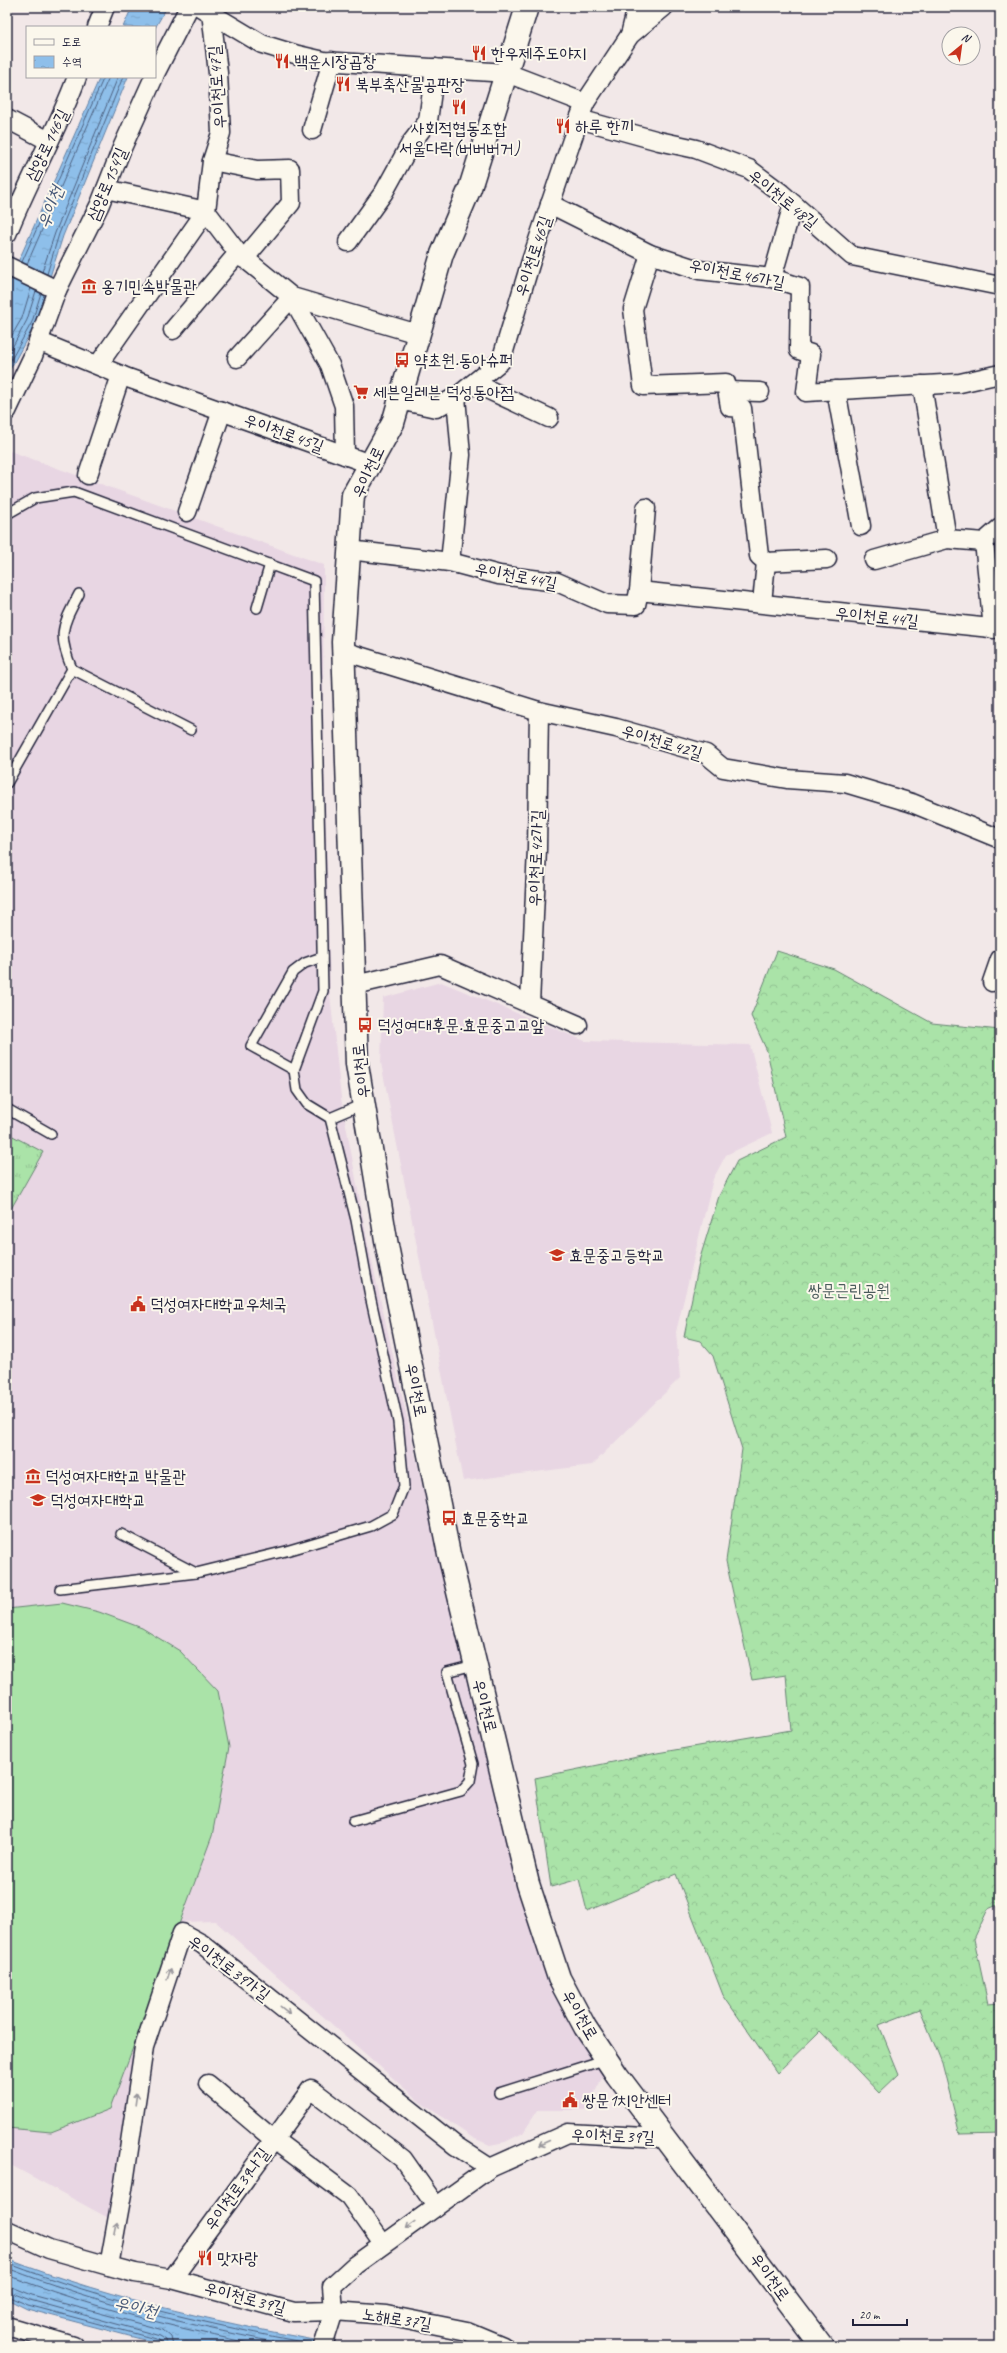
<svg xmlns="http://www.w3.org/2000/svg" width="1007" height="2353" font-family="Caveat,'Poor Story',sans-serif">
	<defs>
		<pattern id="grass-tufts" width="24" height="20" patternUnits="userSpaceOnUse"><rect width="24" height="20" fill="#aae3a8"/><path d="M3 7l-1-3M5 7V3M7 7l1-3M15 17l-1-3M17 17v-4M19 17l1-3" fill="none" stroke="#92c292"/></pattern>
		<pattern id="forest-crowns" width="20" height="18" patternUnits="userSpaceOnUse"><rect width="20" height="18" fill="#aae3a8"/><path d="M2 6a3 3 0 1 1 6 0M12 15a3 3 0 1 1 6 0" fill="none" stroke="#92c292"/></pattern>
		<pattern id="water-ripples" width="26" height="14" patternUnits="userSpaceOnUse"><rect width="26" height="14" fill="#8ebfea"/><path d="M2 4q2-2 4 0t4 0M15 11q2-2 4 0t4 0" fill="none" stroke="#7aa4ca"/></pattern>
	</defs>
	<rect width="100%" height="100%" fill="#f2e8e8"/>
	<filter id="ink" filterUnits="userSpaceOnUse"><feTurbulence type="fractalNoise" baseFrequency=".025" numOctaves="2"/><feDisplacementMap in="SourceGraphic" scale="8" xChannelSelector="R" yChannelSelector="G"/><feConvolveMatrix kernelMatrix="1 2 1 2 8 2 1 2 1" color-interpolation-filters="sRGB"/></filter>
	<g filter="url(#ink)">
		<g fill="#e8d6e3">
			<path d="M10,451L324,565L323,713L330,994L341,1098L368,1244L459,1649L514,1868L605,2072L586,2110H538L523,2133L505,2142L490,2145L473,2138L420,2102L215,1921L182,1922L140,2043L112,2220L7,2163V456Z"/>
			<path d="M441,982L585,1041L750,1045L772,1133L726,1155L713,1179L676,1332L680,1378L592,1465L463,1481L381,1063L383,998Z"/>
		</g>
		<path fill="url(#grass-tufts)" stroke="#668272" d="M7,1133L43,1152L7,1216Z"/>
		<path fill="url(#forest-crowns)" stroke="#668272" d="M777,951L834,969L932,1023L1000,1030V1904L988,1909L974,1939L988,2004L1000,2003V2133L960,2134L942,2063L920,2009L879,2025L899,2074L879,2093L820,2031L777,2073L723,1995L676,1874L587,1911L579,1879L551,1887L535,1778L657,1753L791,1730L786,1675L752,1680L726,1561L742,1449L713,1356L700,1341L684,1337L700,1258L719,1196L737,1161L786,1137L767,1051L751,1016Z"/>
		<path fill="#aae3a8" stroke="#668272" d="M62,1603L99,1612L142,1628L180,1651L218,1691L229,1747L212,1836L110,2109L51,2132L7,2128V1609Z"/>
		<g fill="url(#water-ripples)" stroke="#6380a4">
			<path d="M132,7H167L155,28L123,27Z"/>
			<path d="M100,77H128L63,236L35,324L7,375V287Z"/>
			<path d="M7,2259C117,2301 231,2325 347,2346H167L27,2309L7,2299Z"/>
		</g>
		<g fill="none" stroke-linecap="round" stroke-linejoin="round">
			<g stroke="#4d6181" stroke-width="1">
				<path d="M22,262L104,77"/>
				<path d="M27,264L109,77"/>
				<path d="M42,272L55,233L118,77"/>
				<path d="M47,274L59,234L123,77"/>
				<path d="M7,344L22,318L31,288"/>
				<path d="M7,357L27,320L36,291"/>
				<path d="M7,367L32,322L41,293"/>
				<path d="M7,2263C106,2301 209,2325 313,2344"/>
				<path d="M7,2268C100,2304 198,2328 296,2346"/>
				<path d="M7,2275C90,2307 176,2328 263,2346"/>
				<path d="M7,2285L32,2295L163,2330L171,2337L173,2346"/>
				<path d="M7,2291L30,2300L160,2336L166,2340L167,2346"/>
				<path d="M7,2296L28,2305L159,2340L162,2346"/>
			</g>
			<g stroke="#22223b" stroke-width="12">
				<g id="service">
					<path d="M7,514L35,498L74,492L314,581L323,991L294,1070L297,1090L307,1104L330,1118"/>
					<path d="M257,608L270,564"/>
					<path d="M72,669L191,730"/>
					<path d="M7,783L72,669C57,633 62,627 79,594"/>
					<path d="M294,1070L251,1046L293,972L305,963L322,957"/>
					<path d="M7,1109L51,1134"/>
					<path d="M121,1534L196,1573"/>
					<path d="M60,1589L196,1573L286,1551L371,1526L393,1514L404,1486L398,1422L369,1291L356,1220L330,1118L363,1104"/>
					<path d="M353,1821L461,1791L470,1781L473,1764L447,1672L474,1665"/>
					<path d="M499,2093L607,2059"/>
				</g>
			</g>
			<g stroke="#22223b" stroke-width="21">
				<g id="minor">
					<path d="M200,7L262,44L298,55L324,61L507,73L585,103L630,35L664,7"/>
					<path d="M211,12L218,73L221,133L212,161L206,211L238,253L292,297L418,334"/>
					<path d="M97,27L105,7"/>
					<path d="M630,35L637,7"/>
					<path d="M155,74L189,7"/>
					<path d="M585,103L579,119L659,141L696,149L749,169L781,193L852,256L1000,286"/>
					<path d="M7,119L49,141"/>
					<path d="M312,130L332,61"/>
					<path d="M212,161L257,170L290,169L291,203L244,259"/>
					<path d="M106,189L206,211"/>
					<path d="M550,204L650,254L699,270L772,278L800,287L799,350L811,354L806,392L960,383L1000,374"/>
					<path d="M7,234C28,181 57,131 77,77"/>
					<path d="M348,242L384,192L411,143L428,121L435,68"/>
					<path d="M650,254L633,309L643,386L726,383L730,407L742,408L759,556L766,562L762,603"/>
					<path d="M7,266L57,290"/>
					<path d="M772,278L793,204"/>
					<path d="M173,330L238,253"/>
					<path d="M38,341L128,378L370,464"/>
					<path d="M237,358L292,297L330,365L344,406L345,455"/>
					<path d="M98,365L206,211"/>
					<path d="M474,383L549,418"/>
					<path d="M922,385L947,539"/>
					<path d="M836,390L861,526"/>
					<path d="M728,391L760,392"/>
					<path d="M399,400L436,408L459,395L501,361L531,261L579,119"/>
					<path d="M7,411L33,356L57,290L100,204L122,148L154,77"/>
					<path d="M88,475L121,375"/>
					<path d="M187,512L222,411"/>
					<path d="M984,542L993,629"/>
					<path d="M349,550L450,562L499,575L557,582L607,604L636,605L639,591L1000,629"/>
					<path d="M874,560L947,539L984,542L1000,528"/>
					<path d="M450,562L461,455L456,397"/>
					<path d="M766,562L827,559"/>
					<path d="M639,591L646,508"/>
					<path d="M343,651L539,711L616,728L706,754L723,768L787,779L845,783L912,803L1000,839"/>
					<path d="M992,982L1000,959"/>
					<path d="M355,985L440,965L578,1025"/>
					<path d="M530,1004L537,849L539,711"/>
					<path d="M208,2084L273,2139L349,2196L383,2244"/>
					<path d="M7,2230L49,2249L109,2266L135,2273L172,2279L294,2312L334,2311L387,2315L467,2331L503,2346"/>
					<path d="M109,2266L124,2183L144,2047L182,1933L202,1944L456,2146L490,2168"/>
					<path d="M172,2279L311,2089L403,2159L436,2206"/>
					<path d="M7,2326L74,2346"/>
					<path d="M323,2346L334,2311L332,2286L355,2265L490,2168L568,2133L664,2138"/>
				</g>
			</g>
			<g stroke="#22223b" stroke-width="25">
				<path id="tertiary" d="M527,7L470,188L442,254L393,423L353,495L343,642L357,1064L387,1246L449,1554L528,1884L559,1978L585,2027L617,2075L822,2346"/>
			</g>
			<use href="#service" stroke="#fbf7ec" stroke-width="9"/>
			<use href="#minor" stroke="#fbf7ec" stroke-width="18"/>
			<use href="#tertiary" stroke="#fbf7ec" stroke-width="22"/>
		</g>
		<defs><path id="oneway-shaft" d="M-6 0H5M1.5-3L5.5 0L1.5 3" fill="none" stroke-width="1.6" stroke-linecap="round" stroke-linejoin="round"/></defs>
		<g stroke="#99979c">
			<use href="#oneway-shaft" transform="translate(169 1974) rotate(-71)"/>
			<use href="#oneway-shaft" transform="translate(285 2010) rotate(38)"/>
			<use href="#oneway-shaft" transform="translate(136 2099) rotate(-82)"/>
			<use href="#oneway-shaft" transform="translate(544 2143) rotate(156)"/>
			<use href="#oneway-shaft" transform="translate(410 2225) rotate(144)"/>
			<use href="#oneway-shaft" transform="translate(116 2228) rotate(-79)"/>
		</g>
	</g>
	<defs>
		<g id="restaurant-bare" transform="scale(1.2)"><path d="M-5-6h1v4h1v-4h1v4h1v-4h1v5L-1.5 .5V6h-2V.5L-5-1ZM5-6V6H3V1.5H1.5Q1.5-4 5-6Z" fill="#c8321e" stroke="#fbf7ec" stroke-width="2.5" paint-order="stroke"/></g>
		<g id="museum-bare" transform="scale(1.2)"><path d="M0-6L6-3V-2H-6V-3ZM-5-1h2V3h-2ZM-1-1h2V3h-2ZM3-1h2V3H3ZM-6 4H6V6H-6Z" fill="#c8321e" stroke="#fbf7ec" stroke-width="2.5" paint-order="stroke"/></g>
		<g id="bus-bare" transform="scale(1.2)"><path d="M-5-6H5V4H4V6H2V4H-2V6H-4V4H-5ZM-3.5-4V0h7V-4ZM-3.5 1.2v1.5H-2V1.2ZM2 1.2v1.5H3.5V1.2Z" fill="#c8321e" stroke="#fbf7ec" stroke-width="2.5" paint-order="stroke"/></g>
		<g id="supermarket-bare" transform="scale(1.2)"><path d="M-6-5.5h2.5l.6 2H6L4.5 2H-2.5L-4.4-4H-6ZM-1.5 3.2a1.3 1.3 0 1 0 .1 0ZM3 3.2a1.3 1.3 0 1 0 .1 0Z" fill="#c8321e" stroke="#fbf7ec" stroke-width="2.5" paint-order="stroke"/></g>
		<g id="school-bare" transform="scale(1.2)"><path d="M0-5L7-2L0 1L-7-2ZM-4 1L0 2.5L4 1V4Q0 6-4 4Z" fill="#c8321e" stroke="#fbf7ec" stroke-width="2.5" paint-order="stroke"/></g>
		<g id="civic-bare" transform="scale(1.2)"><path d="M-.6-6.5H3V-4.5H.6V-3L4-1V1h2V6H-6V1h2V-1L-.6-3ZM-1.2 2.5V6h2.4V2.5Z" fill="#c8321e" stroke="#fbf7ec" stroke-width="2.5" paint-order="stroke"/></g>
		<g id="university-bare" transform="scale(1.2)"><path d="M0-5L7-2L0 1L-7-2ZM-4 1L0 2.5L4 1V4Q0 6-4 4Z" fill="#c8321e" stroke="#fbf7ec" stroke-width="2.5" paint-order="stroke"/></g>
	</defs>
	<g fill-rule="evenodd">
		<use href="#restaurant-bare" x="479" y="53"/>
		<use href="#restaurant-bare" x="282" y="61"/>
		<use href="#restaurant-bare" x="343" y="84"/>
		<use href="#restaurant-bare" x="459" y="107"/>
		<use href="#restaurant-bare" x="563" y="126"/>
		<use href="#museum-bare" x="89" y="286"/>
		<use href="#bus-bare" x="402" y="360"/>
		<use href="#supermarket-bare" x="361" y="392"/>
		<use href="#bus-bare" x="365" y="1025"/>
		<use href="#school-bare" x="557" y="1255"/>
		<use href="#civic-bare" x="138" y="1304"/>
		<use href="#museum-bare" x="33" y="1476"/>
		<use href="#university-bare" x="38" y="1500"/>
		<use href="#bus-bare" x="449" y="1518"/>
		<use href="#civic-bare" x="570" y="2100"/>
		<use href="#restaurant-bare" x="205" y="2258"/>
	</g>
	<g text-anchor="middle" dominant-baseline="central" stroke-width="4" stroke-linejoin="round" paint-order="stroke">
		<g font-size="17" fill="#22223b" stroke="#fbf7ec" text-anchor="start">
			<text x="491" y="53">한우제주도야지</text>
			<text x="294" y="61">백운시장곱창</text>
			<text x="355" y="84">북부축산물공판장</text>
			<text x="575" y="126">하루 한끼</text>
			<text x="459" y="128" text-anchor="middle">사회적협동조합<tspan x="459" dy="20">서울다락(버버버거)</tspan></text>
			<text x="101" y="286">옹기민속박물관</text>
			<text x="414" y="360">약초원.동아슈퍼</text>
			<text x="373" y="392">세븐일레븐 덕성동아점</text>
			<text x="377" y="1025">덕성여대후문.효문중고교앞</text>
			<text x="569" y="1255">효문중고등학교</text>
			<text x="150" y="1304">덕성여자대학교우체국</text>
			<text x="45" y="1476">덕성여자대학교 박물관</text>
			<text x="50" y="1500">덕성여자대학교</text>
			<text x="461" y="1518">효문중학교</text>
			<text x="582" y="2100">쌍문1치안센터</text>
			<text x="217" y="2258">맛자랑</text>
		</g>
		<g font-size="17" fill="#22223b" stroke="#fbf7ec">
			<text transform="translate(217 87) rotate(-94)">우이천로47길</text>
			<text transform="translate(47 145) rotate(-64)">삼양로146길</text>
			<text transform="translate(107 184) rotate(-67)">삼양로154길</text>
			<text transform="translate(783 199) rotate(39)">우이천로48길</text>
			<text transform="translate(533 256) rotate(-72)">우이천로46길</text>
			<text transform="translate(737 274) rotate(11)">우이천로46가길</text>
			<text transform="translate(284 433) rotate(20)">우이천로45길</text>
			<text transform="translate(368 472) rotate(-65)">우이천로</text>
			<text transform="translate(516 576) rotate(11)">우이천로44길</text>
			<text transform="translate(877 617) rotate(6)">우이천로44길</text>
			<text transform="translate(662 742) rotate(17)">우이천로42길</text>
			<text transform="translate(536 858) rotate(-88)">우이천로42가길</text>
			<text transform="translate(361 1071) rotate(-96)">우이천로</text>
			<text transform="translate(416 1390) rotate(79)">우이천로</text>
			<text transform="translate(485 1706) rotate(76)">우이천로</text>
			<text transform="translate(229 1968) rotate(37)">우이천로39가길</text>
			<text transform="translate(580 2015) rotate(60)">우이천로</text>
			<text transform="translate(613 2136) rotate(2)">우이천로39길</text>
			<text transform="translate(237 2189) rotate(-54)">우이천로39나길</text>
			<text transform="translate(770 2277) rotate(54)">우이천로</text>
			<text transform="translate(245 2298) rotate(15)">우이천로39길</text>
			<text transform="translate(397 2319) rotate(9)">노해로37길</text>
		</g>
		<g font-size="17" fill="#4b5c5c" stroke="#fbf7ec">
			<text x="849" y="1290">쌍문근린공원</text>
		</g>
		<g font-size="18" font-style="italic" fill="#485978" stroke="#fbf7ec">
			<text transform="translate(50 207) rotate(-69)">우이천</text>
			<text transform="translate(136 2307) rotate(13)">우이천</text>
		</g>
	</g>
	<rect width="1007" height="2353" fill="none" stroke="#fbf7ec" stroke-width="24"/>
	<rect x="12" y="12" width="983" height="2329" fill="none" stroke="#22223b" stroke-width="1.5" filter="url(#ink)"/>
	<rect x="26" y="26" width="130" height="52" fill="#fbf7ec" stroke="#a4a2a5"/>
	<rect x="34" y="39" width="20" height="6" fill="#fbf7ec" stroke="#a4a2a5"/>
	<text x="62" y="46" font-size="12" fill="#22223b">도로</text>
	<rect x="34" y="56" width="20" height="12" fill="url(#water-ripples)" stroke="#a4a2a5"/>
	<text x="62" y="66" font-size="12" fill="#22223b">수역</text>
	<g transform="translate(961 46) rotate(29)"><circle r="19" fill="#fbf7ec" stroke="#a4a2a5"/>
	<path d="M0-3L7 15L0 10L-7 15Z" fill="#c8321e"/>
	<text y="-6" font-size="11" font-weight="bold" text-anchor="middle" fill="#22223b">N</text>
	</g>
	<path d="M853 2319v6h54v-6" fill="none" stroke="#22223b" stroke-width="2"/>
	<text x="859" y="2319" font-size="12" fill="#22223b" stroke="#fbf7ec" stroke-width="3" paint-order="stroke">20 m</text>
</svg>
